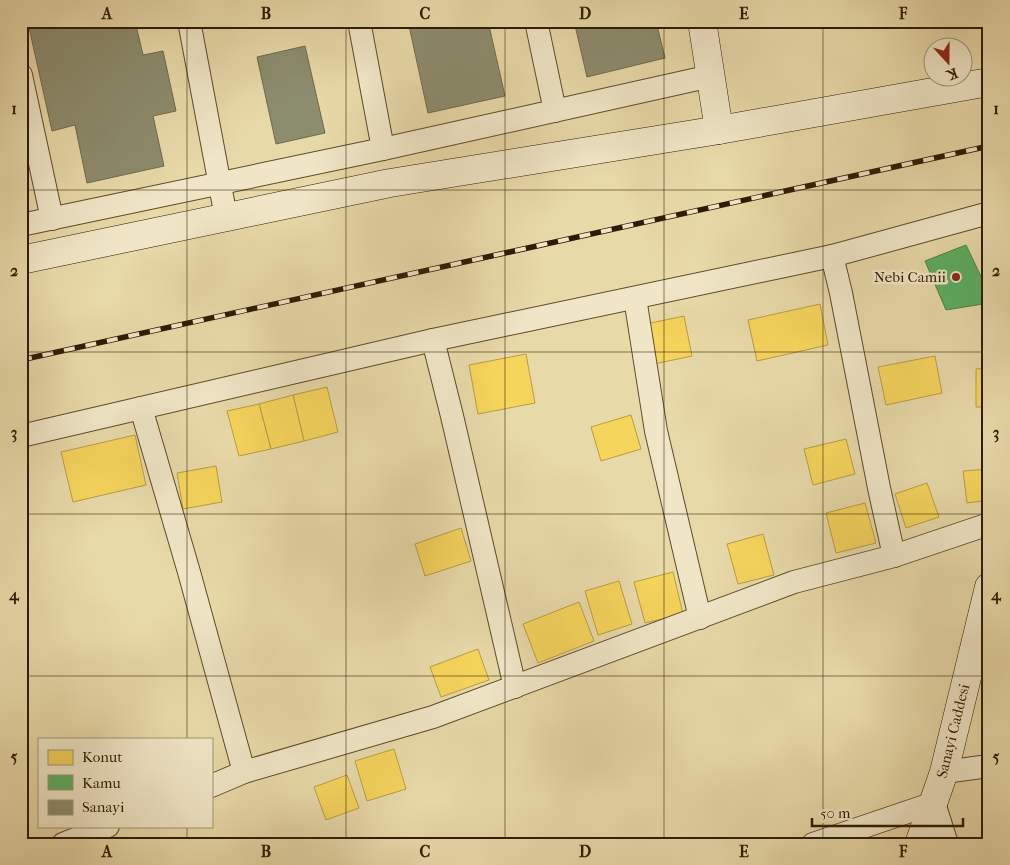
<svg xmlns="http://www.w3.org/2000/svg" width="1010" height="865" font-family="'IM FELL French Canon',serif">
	<rect width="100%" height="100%" fill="#e8d9a9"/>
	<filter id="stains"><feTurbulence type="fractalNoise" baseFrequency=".004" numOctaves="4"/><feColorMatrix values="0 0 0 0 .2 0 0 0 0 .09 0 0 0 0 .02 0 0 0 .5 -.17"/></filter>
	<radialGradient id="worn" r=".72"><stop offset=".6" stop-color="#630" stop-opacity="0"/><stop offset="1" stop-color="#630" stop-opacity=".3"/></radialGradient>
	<g fill="#f6d55c" stroke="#ba9d40">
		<path d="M820,304L828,345L757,361L748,320Z"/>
		<path d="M684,316L692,356L654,364L646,324Z"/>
		<path d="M526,354L535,403L478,414L469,365Z"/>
		<path d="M935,356L942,393L886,405L878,367Z"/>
		<path d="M989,368V407H976V369Z"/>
		<path d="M327,387L338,432L304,441L293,395Z"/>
		<path d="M293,395L304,441L271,449L259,404Z"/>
		<path d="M259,404L271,449L239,456L227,411Z"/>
		<path d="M631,415L641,449L601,461L591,427Z"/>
		<path d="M135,435L146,485L73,502L61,452Z"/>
		<path d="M846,439L855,474L813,485L804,449Z"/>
		<path d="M216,466L222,502L183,509L177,473Z"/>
		<path d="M989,469V500L967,503L963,471Z"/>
		<path d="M927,483L939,517L906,528L895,494Z"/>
		<path d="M865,503L876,543L836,553L826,513Z"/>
		<path d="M461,528L471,561L425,576L415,544Z"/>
		<path d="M763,534L774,575L738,584L727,544Z"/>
		<path d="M673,572L683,614L645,623L634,582Z"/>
		<path d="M619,581L632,624L598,635L585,591Z"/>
		<path d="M579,602L594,641L538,663L523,624Z"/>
		<path d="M478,649L489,680L441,697L430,667Z"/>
		<path d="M394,749L406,789L367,801L355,761Z"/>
		<path d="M347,775L359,808L326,820L314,787Z"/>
	</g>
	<path fill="#5aae61" stroke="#4d8244" d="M966,245L989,293V303L946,310L925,261Z"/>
	<g fill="#8c8c6e" stroke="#706a4d">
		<path d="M38,21H135L143,55L163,51L176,111L153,116L164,166L87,183L75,125L52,131L28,23Z"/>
		<path d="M408,21H488L505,96L428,113Z"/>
		<path d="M574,21H656L665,58L587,77Z"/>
		<path d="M305,46L325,133L276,144L257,57Z"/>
	</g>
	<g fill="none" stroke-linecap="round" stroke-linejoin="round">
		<g stroke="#5d4a2a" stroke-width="24">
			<g id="street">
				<path d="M189,21L226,217"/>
				<path d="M359,21L383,149"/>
				<path d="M536,21L555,111"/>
				<path d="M21,75L52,219"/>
				<path d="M21,225L383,149L711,76"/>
				<path d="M832,256L841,293L879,488L894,556"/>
				<path d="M635,298L656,431L700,618"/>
				<path d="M433,340L452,416L515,687"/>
				<path d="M141,408L189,572L244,772"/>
				<path d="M21,436L433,340L832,256L989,213"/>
				<path d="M944,772L989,766"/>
				<path d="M211,786L244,772L433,717L794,582L894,556L989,524"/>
				<path d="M63,844L108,826"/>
				<path d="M813,844L934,803L947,844"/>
			</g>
		</g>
		<g stroke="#2f1a00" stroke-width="29">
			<g id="secondary">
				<path d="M702,21L719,130"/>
				<path d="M21,260L390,183L719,130L989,82"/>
				<path d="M919,844L944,772L989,587"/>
			</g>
		</g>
		<use href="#street" stroke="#f0e6c7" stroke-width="22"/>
		<use href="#secondary" stroke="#f0e6c7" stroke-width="28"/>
		<g stroke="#2f1a00" stroke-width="5.5">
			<path id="rail" d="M21,360L989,146"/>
		</g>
		<use href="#rail" stroke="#f0e6c7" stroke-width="4" stroke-dasharray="11" stroke-linecap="butt"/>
	</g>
	<path fill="none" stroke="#2f1a00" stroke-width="1" stroke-opacity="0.55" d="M187,21V739M346,21V844M505,21V844M664,21V844M823,21V844M21,190H989M21,352H989M21,514H989M21,676H989M187,826V844"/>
	<circle fill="#8f2418" stroke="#f0e6c7" stroke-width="2" cx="956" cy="277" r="5"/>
	<g text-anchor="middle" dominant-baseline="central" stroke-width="5" stroke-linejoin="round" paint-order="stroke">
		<g font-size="15" fill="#2f1a00" stroke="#f0e6c7" text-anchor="end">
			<text x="946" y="277">Nebi Camii</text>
		</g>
		<g font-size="15" fill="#2f1a00" stroke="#f0e6c7">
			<text transform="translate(953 731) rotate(-76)">Sanayi Caddesi</text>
		</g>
	</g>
	<rect width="1010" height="865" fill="none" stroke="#e8d9a9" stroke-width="55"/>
	<rect x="38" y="738" width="175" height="90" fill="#f0e6c7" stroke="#a39477"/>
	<rect x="48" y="750" width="25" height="15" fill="#f6d55c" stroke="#a39477"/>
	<text x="82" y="762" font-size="15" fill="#2f1a00">Konut</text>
	<rect x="48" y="775" width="25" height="15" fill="#5aae61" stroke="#a39477"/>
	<text x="82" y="788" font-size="15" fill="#2f1a00">Kamu</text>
	<rect x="48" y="800" width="25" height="15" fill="#8c8c6e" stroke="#a39477"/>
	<text x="82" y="812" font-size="15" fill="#2f1a00">Sanayi</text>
	<g transform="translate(948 62) rotate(159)"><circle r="24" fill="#f0e6c7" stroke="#a39477"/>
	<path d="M0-4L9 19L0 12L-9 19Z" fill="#8f2418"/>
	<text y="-8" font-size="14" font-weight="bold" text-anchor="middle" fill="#2f1a00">K</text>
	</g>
	<path d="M812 818v8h151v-8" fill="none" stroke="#2f1a00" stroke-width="2.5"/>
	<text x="820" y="818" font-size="15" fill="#2f1a00" stroke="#f0e6c7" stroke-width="4" paint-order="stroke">50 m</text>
	<rect x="28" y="28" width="954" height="810" fill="none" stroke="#2f1a00" stroke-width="2"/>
	<g font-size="16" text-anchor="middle" font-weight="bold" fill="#2f1a00">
		<text x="107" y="19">A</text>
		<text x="266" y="19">B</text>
		<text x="425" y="19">C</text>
		<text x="585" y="19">D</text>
		<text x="744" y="19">E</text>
		<text x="903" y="19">F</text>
		<text x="14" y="114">1</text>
		<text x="996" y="114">1</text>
		<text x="14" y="276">2</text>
		<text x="996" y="276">2</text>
		<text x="14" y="438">3</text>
		<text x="996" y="438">3</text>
		<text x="14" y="600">4</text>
		<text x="996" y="600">4</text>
		<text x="14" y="762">5</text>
		<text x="996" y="762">5</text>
		<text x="107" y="857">A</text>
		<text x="266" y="857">B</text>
		<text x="425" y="857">C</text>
		<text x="585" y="857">D</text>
		<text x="744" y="857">E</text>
		<text x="903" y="857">F</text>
	</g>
	<rect width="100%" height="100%" filter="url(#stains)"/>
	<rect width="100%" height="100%" fill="url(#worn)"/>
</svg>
